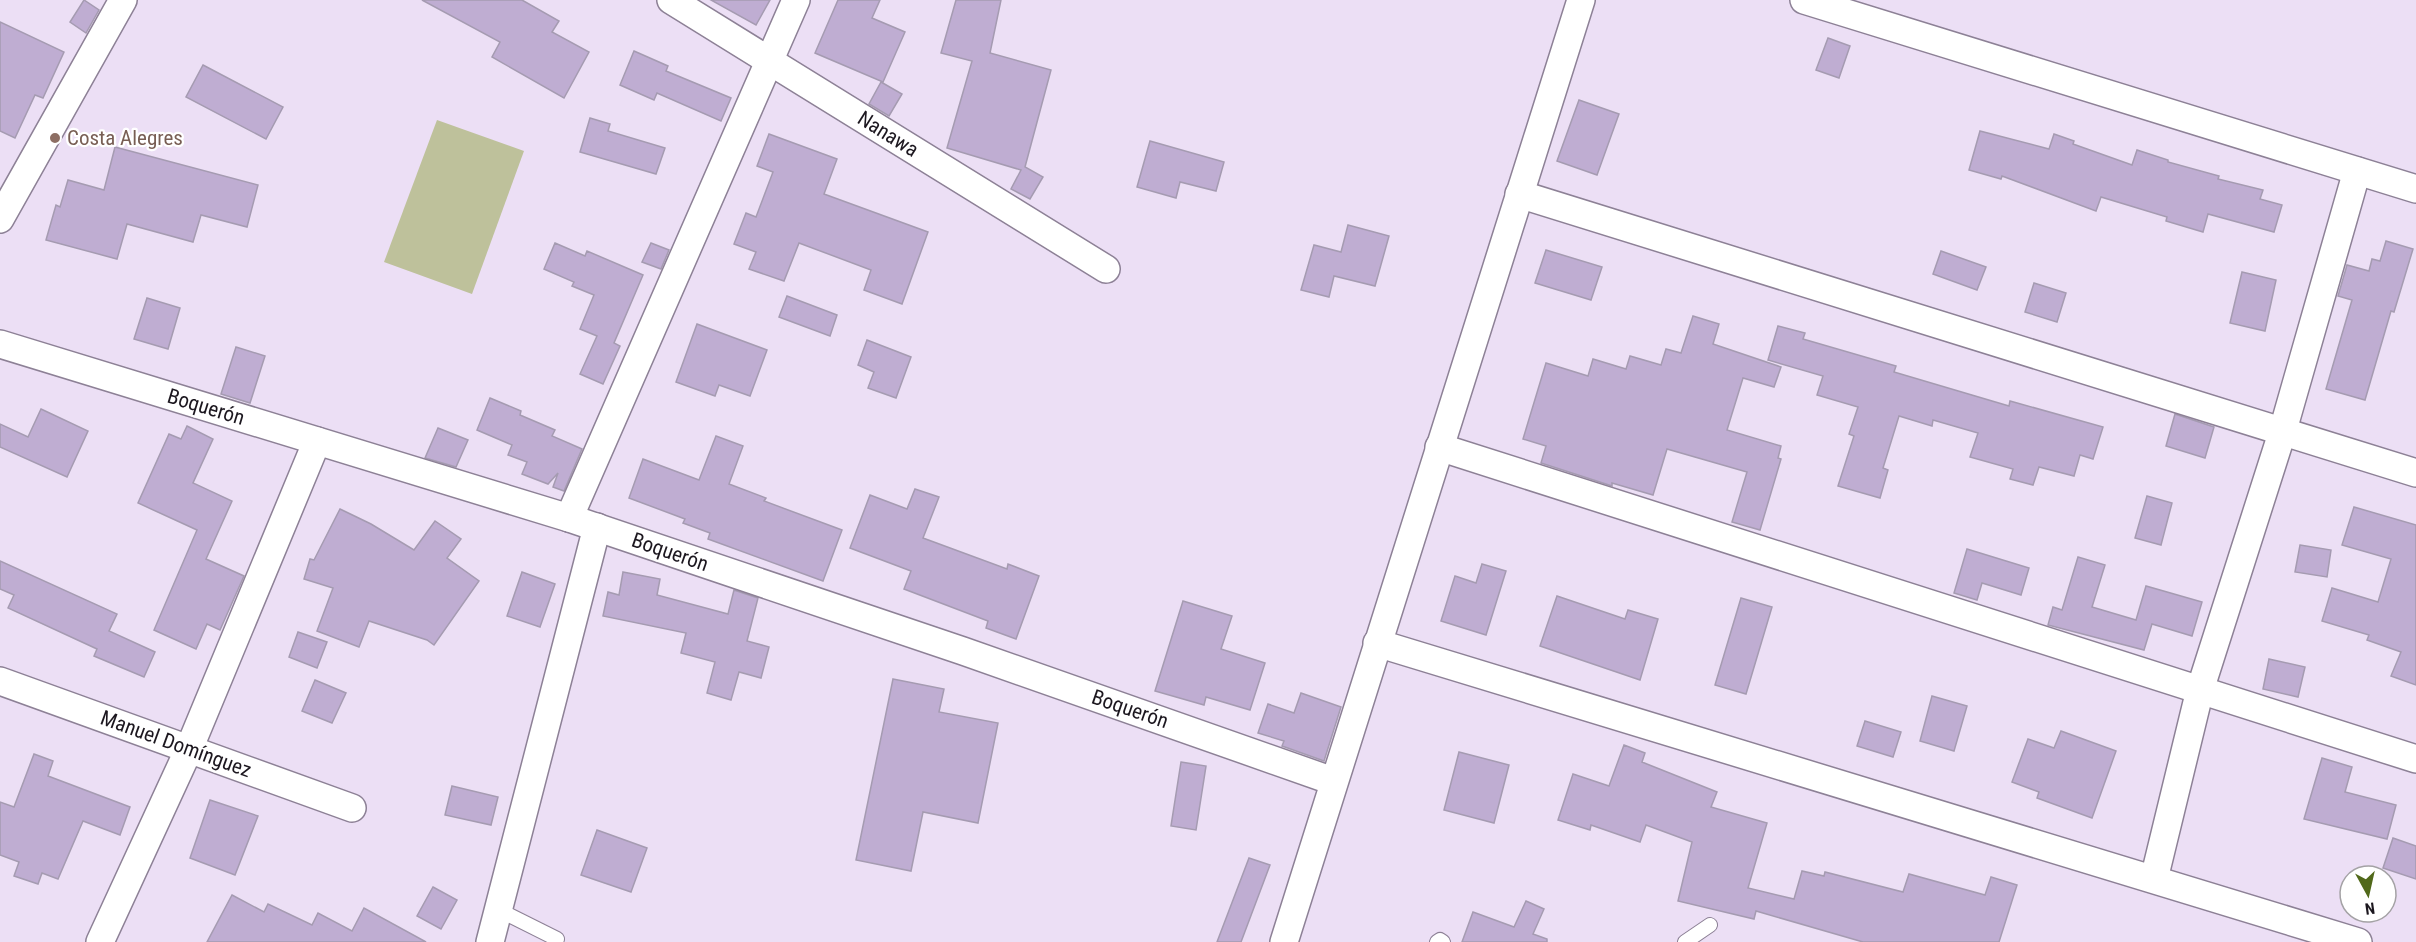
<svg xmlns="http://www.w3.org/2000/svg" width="2416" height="942" font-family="'Roboto Condensed',sans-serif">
	<rect width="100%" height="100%" fill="#ecdff5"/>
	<path fill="#bec19b" d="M437,120L524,151L472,294L384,262Z"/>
	<g fill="#bfadd2" stroke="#a59bb1" stroke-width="1.5">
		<path d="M84,0L99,10L86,33L70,22Z"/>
		<path d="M422,0H522L559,21L552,32L589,52L564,98L492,57L500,42Z"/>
		<path d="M711,0H770L756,25Z"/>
		<path d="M838,0H880L872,18L905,32L883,82L815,53Z"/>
		<path d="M956,0H1001L990,53L1051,70L1025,167L1043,177L1030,199L1011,189L1021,170L947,148L972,61L941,53Z"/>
		<path d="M0,22L64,52L43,98L35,95L15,138L0,131Z"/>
		<path d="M1828,38L1850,46L1839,78L1816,70Z"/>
		<path d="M634,51L668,66L666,71L731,98L721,121L657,93L654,100L620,85Z"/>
		<path d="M203,65L283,107L266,139L186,97Z"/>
		<path d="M881,82L902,94L889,116L869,104Z"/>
		<path d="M1579,100L1619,114L1597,175L1557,161Z"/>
		<path d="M590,118L610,124L608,131L665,148L656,174L580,152Z"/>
		<path d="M1980,131L2049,149L2054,134L2074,141L2073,144L2132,165L2137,150L2168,160V162L2219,176L2218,179L2263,190L2260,199L2282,205L2274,232L2208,214L2203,232L2166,221L2167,217L2101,197L2096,211L2002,176L2001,179L1969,170Z"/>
		<path d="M769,134L837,159L824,194L928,232L902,304L864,290L871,270L799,243L784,281L749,269L756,252L734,244L746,213L756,217L773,172L757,166Z"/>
		<path d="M1150,141L1224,162L1216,191L1180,182L1176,198L1137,187Z"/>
		<path d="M115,147L258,185L247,227L201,215L193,242L127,224L117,259L46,240L56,205L60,207L68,180L104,190Z"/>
		<path d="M1348,225L1389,236L1375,286L1334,276L1329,297L1301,290L1314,245L1341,252Z"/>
		<path d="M2386,241L2413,249L2394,312L2391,311L2365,400L2326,389L2352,300L2338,296L2347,265L2369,271L2372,259L2380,261Z"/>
		<path d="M555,243L585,256L587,251L643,275L614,343L620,346L603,384L580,374L597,336L580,329L594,295L572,286L574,282L544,269Z"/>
		<path d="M651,243L669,250L661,269L642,262Z"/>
		<path d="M1546,250L1602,267L1591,300L1535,283Z"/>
		<path d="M1941,251L1986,267L1977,290L1933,274Z"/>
		<path d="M2242,272L2276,280L2265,331L2230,323Z"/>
		<path d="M2034,283L2066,293L2057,322L2025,312Z"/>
		<path d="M787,296L837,315L830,336L779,317Z"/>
		<path d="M147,298L180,308L168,349L134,339Z"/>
		<path d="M1693,316L1719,324L1713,344L1781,367L1774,387L1743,378L1727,430L1781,446L1778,458L1781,459L1760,530L1732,522L1747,472L1667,449L1653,495L1612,483V486L1541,463L1546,446L1523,439L1546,363L1588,376L1593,359L1626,369L1630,356L1661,365L1666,349L1681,353Z"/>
		<path d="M697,324L767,350L750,396L719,385L715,396L676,382Z"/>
		<path d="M1778,326L1805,333L1803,339L1896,366L1894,372L2009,406L2010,401L2103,427L2093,459L2080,455L2074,476L2039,467L2033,485L2010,479L2013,469L1970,457L1978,433L1933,420L1932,426L1899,416L1883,468L1888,470L1880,498L1838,486L1854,436L1849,434L1858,407L1817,395L1823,376L1768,360Z"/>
		<path d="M867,340L911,357L896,398L868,388L874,372L858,365Z"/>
		<path d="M236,347L265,356L250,403L221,394Z"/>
		<path d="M490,398L521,411L520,415L555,430L552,436L582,449L564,491L553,487L558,473L548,484L522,474L527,462L508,455L512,445L477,430Z"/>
		<path d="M41,409L88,431L67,477L0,447V424L28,437Z"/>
		<path d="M2175,414L2214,427L2205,458L2166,446Z"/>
		<path d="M187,426L213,439L193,483L232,501L206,559L244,576L220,630L207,624L196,649L154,630L197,530L138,503L169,434L181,439Z"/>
		<path d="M438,428L468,440L456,467L425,458Z"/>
		<path d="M716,436L743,446L729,484L766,498L764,501L842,530L823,581L708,539L710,533L683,523L685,519L629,498L643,459L699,480Z"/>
		<path d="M915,489L939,497L923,538L1007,569L1008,564L1039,576L1016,639L986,628L988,621L904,589L911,571L850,548L870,495L907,509Z"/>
		<path d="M2147,496L2172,503L2161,545L2135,538Z"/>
		<path d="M2354,507L2416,525V685L2391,676L2401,652L2367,640L2369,635L2322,621L2332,588L2378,602L2391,559L2342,545Z"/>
		<path d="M340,509L371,524L414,550L435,521L461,539L447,558L479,581L434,645L427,640L369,621L359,647L317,631L333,588L304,579L310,559L314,560Z"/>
		<path d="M2300,545L2331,550L2327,577L2295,572Z"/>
		<path d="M1967,549L2029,568L2021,595L1982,583L1977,600L1954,593Z"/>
		<path d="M2078,557L2105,565L2092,607L2136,620L2146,586L2202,602L2192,636L2152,624L2144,650L2048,625L2053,607L2062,610Z"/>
		<path d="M0,561L117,614L109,631L155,652L144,677L94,656L97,649L8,608L14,595L0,589Z"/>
		<path d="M1482,564L1506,571L1486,635L1441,621L1455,576L1476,583Z"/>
		<path d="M522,572L555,584L540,627L507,616Z"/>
		<path d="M623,572L660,579L657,595L728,614L734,590L758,598L747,641L769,647L761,678L739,672L731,700L707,693L715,662L681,653L686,633L603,616L608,592L619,595Z"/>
		<path d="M1557,596L1625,619L1628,610L1658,619L1640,680L1540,646Z"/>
		<path d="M1741,598L1772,607L1746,694L1715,685Z"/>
		<path d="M1183,601L1232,616L1221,649L1265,663L1250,710L1206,697L1204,705L1155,691Z"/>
		<path d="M298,632L327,642L317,668L289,657Z"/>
		<path d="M2269,659L2305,667L2298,697L2263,689Z"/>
		<path d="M893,679L944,689L939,712L998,723L978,823L923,812L911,871L856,860Z"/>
		<path d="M315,680L346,693L332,723L302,711Z"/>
		<path d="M1301,693L1341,707L1324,761L1282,746L1284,741L1258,733L1268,704L1294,713Z"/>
		<path d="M1932,696L1967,706L1954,751L1920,741Z"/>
		<path d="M1865,721L1901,732L1893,757L1857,746Z"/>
		<path d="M2061,731L2116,751L2092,818L2037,798L2039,792L2012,782L2028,739L2054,748Z"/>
		<path d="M1624,745L1645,753L1642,762L1717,792L1711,807L1767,823L1748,888L1794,899L1802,871L1824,876L1825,872L1903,892L1909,874L1985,895L1991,877L2017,885L1999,942H1863L1756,911L1754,919L1678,901L1692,842L1646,825L1640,842L1591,825L1590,830L1558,820L1573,774L1609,786Z"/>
		<path d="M1459,752L1509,765L1494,823L1444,810Z"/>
		<path d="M34,754L53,761L48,776L130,807L120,835L83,821L58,879L42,873L38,884L14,876L19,862L0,855V802L14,807Z"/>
		<path d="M2322,758L2352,767L2345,792L2396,805L2387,839L2304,819Z"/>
		<path d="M1181,762L1206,766L1196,830L1171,826Z"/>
		<path d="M452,786L498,797L491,825L445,815Z"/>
		<path d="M210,800L258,816L235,875L190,858Z"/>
		<path d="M597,830L647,848L631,892L581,875Z"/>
		<path d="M2393,838L2416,846V879L2383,868Z"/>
		<path d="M1249,858L1270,865L1241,942H1217Z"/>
		<path d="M433,887L457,900L441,929L417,916Z"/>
		<path d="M232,895L264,912L268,904L312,925L318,913L352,931L364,908L426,942H207Z"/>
		<path d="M1526,901L1544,909L1533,934L1547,939V942H1462L1473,912L1514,927Z"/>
	</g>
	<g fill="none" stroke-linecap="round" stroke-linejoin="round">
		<g stroke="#8d8196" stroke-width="16">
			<g id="service">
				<path d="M499,910L557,939"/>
				<path d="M1437,942L1440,940L1443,942"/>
				<path d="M1685,942L1710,925"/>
			</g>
		</g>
		<g stroke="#8d8196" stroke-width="30">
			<g id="minor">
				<path d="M671,0L1106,269"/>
				<path d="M1804,0L2416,189"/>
				<path d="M1519,194L2416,473"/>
				<path d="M0,219L123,0"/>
				<path d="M0,344L569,518L963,651L1333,781"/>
				<path d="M1439,447L2416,759"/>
				<path d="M569,518L796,0"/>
				<path d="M1377,643L2358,942"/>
				<path d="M0,681L352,808"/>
				<path d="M2154,879L2200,690L2283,430L2357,171"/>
				<path d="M100,942L189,749L317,441"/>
				<path d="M490,942L597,527"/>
				<path d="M1284,942L1581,0"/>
			</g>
		</g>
		<use href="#service" stroke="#fff" stroke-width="14"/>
		<use href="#minor" stroke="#fff" stroke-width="27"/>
	</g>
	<circle fill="#8d6e63" stroke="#fff" stroke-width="2" cx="55" cy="138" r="6"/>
	<g text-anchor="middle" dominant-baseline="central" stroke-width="4.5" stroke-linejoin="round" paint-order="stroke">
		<g font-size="21" fill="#1c171f" stroke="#fff">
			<text transform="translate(888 134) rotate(32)">Nanawa</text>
			<text transform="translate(206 407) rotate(17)">Boquerón</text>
			<text transform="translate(670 552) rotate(19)">Boquerón</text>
			<text transform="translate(1130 709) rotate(19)">Boquerón</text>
			<text transform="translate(176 744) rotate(20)">Manuel Domínguez</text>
		</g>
		<g font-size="21" fill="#785e54" stroke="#fff" text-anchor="start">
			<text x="67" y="138">Costa Alegres</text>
		</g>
	</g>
	<g transform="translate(2368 894) rotate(172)"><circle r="28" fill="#ffffff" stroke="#a4a2a5" stroke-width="1.5"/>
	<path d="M0-4.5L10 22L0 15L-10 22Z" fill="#51691a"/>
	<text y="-9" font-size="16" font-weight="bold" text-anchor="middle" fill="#1c171f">N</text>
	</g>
</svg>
